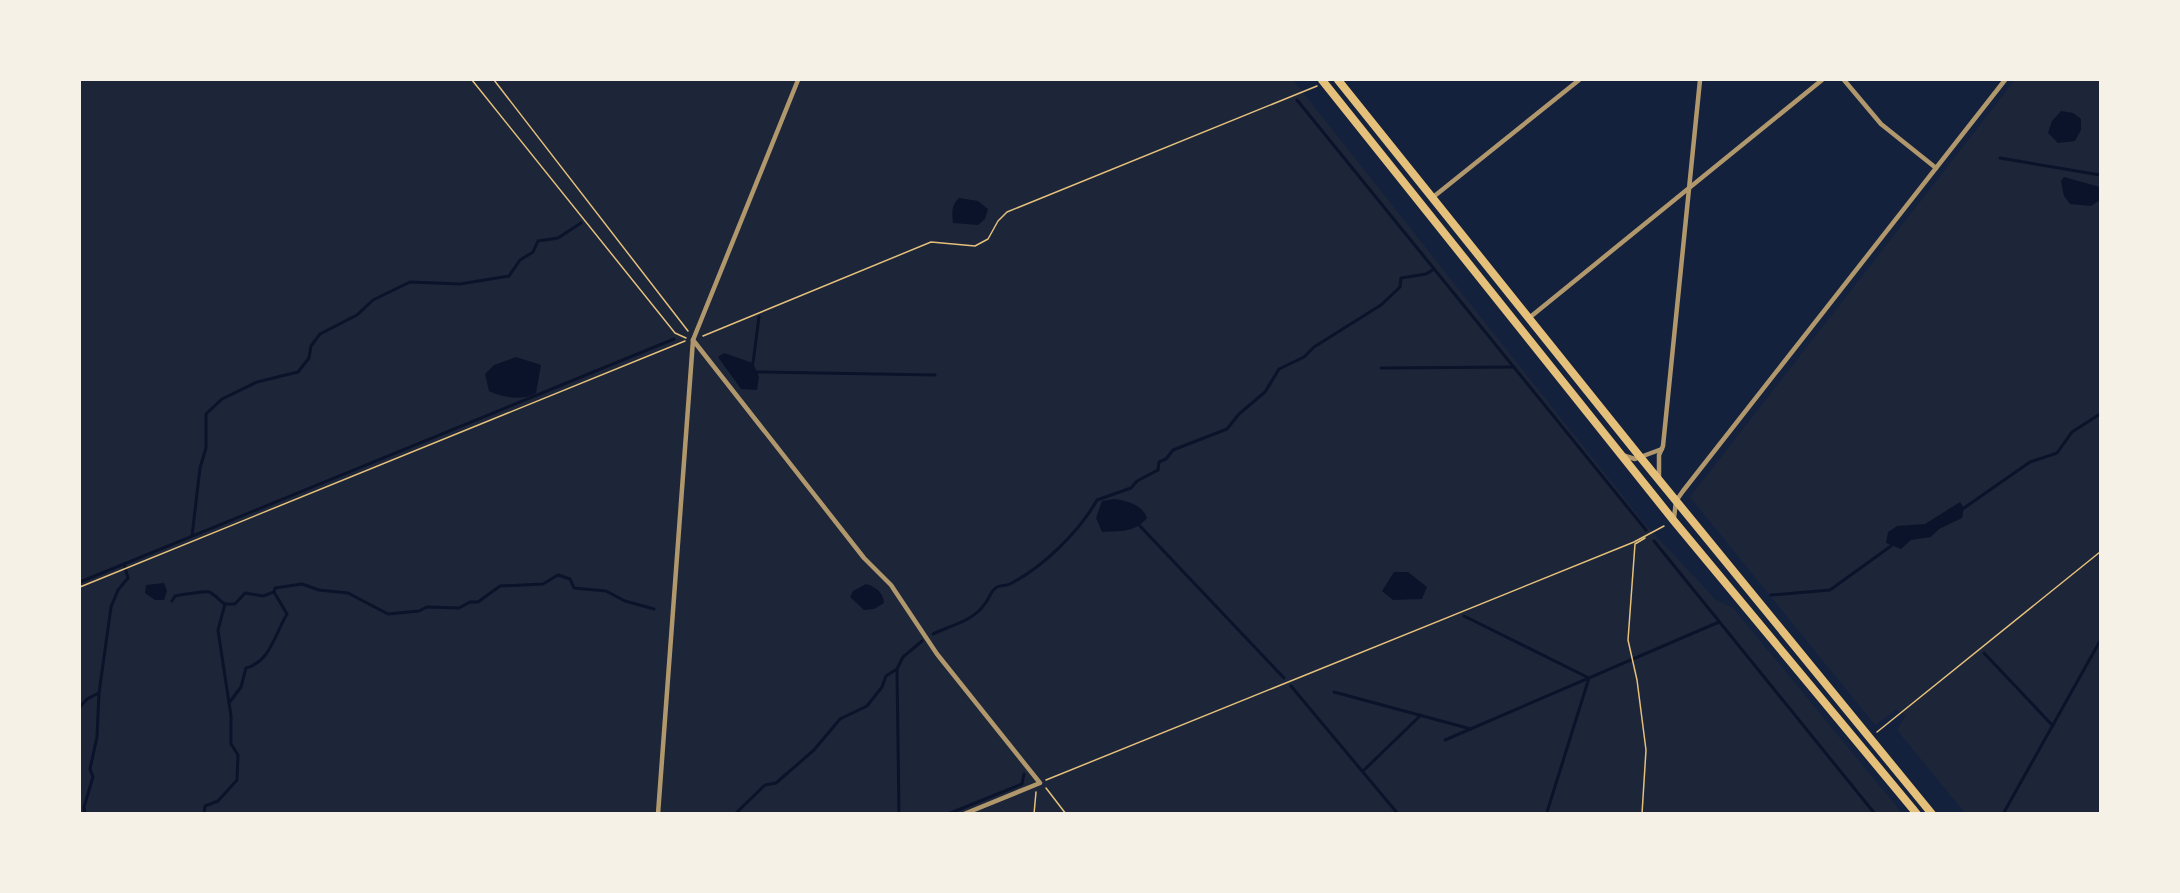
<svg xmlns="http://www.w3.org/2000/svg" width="2180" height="893" font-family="'Varela Round',sans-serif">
	<rect width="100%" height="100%" fill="#14213d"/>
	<g fill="#1d2539">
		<path d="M80,80H1293L1644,523L1715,599L1733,608L1902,813H80Z"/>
		<path d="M2015,80H2100V813H1965L1897,730L1906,715L1896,710L1875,725L1690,497Z"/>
	</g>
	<g fill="#0b132b">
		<path d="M2061,111L2073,113L2081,119V130L2075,141L2058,143L2048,133L2052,121Z"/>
		<path d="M2064,177L2100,187V200L2091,206L2070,204L2064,196L2061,181Z"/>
		<path d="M959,198L978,201L988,209L985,219L978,225L953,223C952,213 951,205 959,198Z"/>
		<path d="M724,353L753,363L759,377L757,390L741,389L718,357Z"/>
		<path d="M516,357L541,365L536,393C523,401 504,398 489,391L485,374L494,365Z"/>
		<path d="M1114,499C1127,501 1142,504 1147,518C1135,533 1119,531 1102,532L1096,518L1102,501Z"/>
		<path d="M1960,502L1964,508L1962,518L1939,529L1931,537L1911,540L1901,549L1886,543L1888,532L1897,526L1925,524Z"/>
		<path d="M1394,572H1408L1427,587L1422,599L1393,600L1382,591Z"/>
		<path d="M164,583L167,591L164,600H155L145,593L146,585Z"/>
		<path d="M866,584C876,587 883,592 884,603L874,609L864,610L850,597L853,591Z"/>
	</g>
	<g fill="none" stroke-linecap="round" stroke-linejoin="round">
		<g stroke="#0b132b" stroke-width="3">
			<path d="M1297,100L1646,530"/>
			<path d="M2000,158L2100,175"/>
			<path d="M753,363L759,317"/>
			<path d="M1381,368L1514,367"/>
			<path d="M757,372L935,375"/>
			<path d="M1964,508L2030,462L2057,453L2072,432L2100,414"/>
			<path d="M1140,526L1284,678"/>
			<path d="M192,536L200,468L206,448V414L222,399L257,382L298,372L309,358L311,346L320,334L357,315L373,300L410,282L460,284L509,276L520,260L533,252L538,241L558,238L581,223"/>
			<path d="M1654,541L1875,814"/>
			<path d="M80,582L674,339"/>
			<path d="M1771,595L1830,590L1891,546"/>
			<path d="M172,601L175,596C179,595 206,591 209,592C215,594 219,601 225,604L218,630L231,716V744L238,755L237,780L218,801L205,806L204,814"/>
			<path d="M225,604H235L245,593L263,596L274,592L275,588L302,584L319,590L348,593L388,614L419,611L427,607L459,608L470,602H478L500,586L543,584L558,575L570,579L574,588L606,591L625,601L654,609"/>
			<path d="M1464,616L1589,678L1547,812"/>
			<path d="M933,634C949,626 973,621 984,605C990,599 989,592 997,587C1001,585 1006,586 1010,584C1043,567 1079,532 1097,500L1131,488L1137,481L1158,470L1159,462L1166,459L1173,450L1227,429L1239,414L1265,392L1279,369L1304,357L1314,347L1381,305L1400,287L1401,278L1426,274L1434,269"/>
			<path d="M1984,653L2053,726"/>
			<path d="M897,669L899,814"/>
			<path d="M1291,686L1398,814"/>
			<path d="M1334,692L1471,729"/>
			<path d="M229,703L241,687L246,668C270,662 275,634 287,614L274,592"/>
			<path d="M80,707L87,699L99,693"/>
			<path d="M1445,740L1719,622"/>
			<path d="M1363,771L1421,715"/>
			<path d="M85,814L84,807L93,777L90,769L97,737L99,693L111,607L118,590L128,578L124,564"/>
			<path d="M735,814L765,785L776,783L814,750L840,719L867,706L882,687L886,676L897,669L903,657L922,641"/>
			<path d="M948,814L1022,784L1024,774"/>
			<path d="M2003,814L2100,641"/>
		</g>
		<g stroke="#e5c07b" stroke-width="1.5">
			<path d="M472,80L675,333L686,338"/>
			<path d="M494,80L688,331"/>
			<path d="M703,336L931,242L975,246L988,239L998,221L1007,212L1317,86"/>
			<path d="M80,587L685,341"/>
			<path d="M1877,732L2100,552"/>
			<path d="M1046,780L1634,542L1664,526"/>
			<path d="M1046,788L1066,814"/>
			<path d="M1034,814L1036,792"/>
			<path d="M1642,814L1646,750L1637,680L1628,640L1635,544L1645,538"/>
		</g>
		<g stroke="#b1986c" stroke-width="4.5">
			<path d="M1844,80L1881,124L1936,168"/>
			<path d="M1432,198L1579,80"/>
			<path d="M1529,318L1822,80"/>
			<path d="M693,340L864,558L891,585L937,654L1040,783L964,814"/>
			<path d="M1622,455L1635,459L1662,449"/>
			<path d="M1659,480V455L1663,446L1700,80"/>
			<path d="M1674,518L1676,501L1683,491L2005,80"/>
			<path d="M658,814L693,340L798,80"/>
		</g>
		<g stroke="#e5c07b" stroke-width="8">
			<path d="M1322,80L1674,521L1917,814"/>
			<path d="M1338,80L1641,458L1932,814"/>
		</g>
	</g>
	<rect width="2180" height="893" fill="none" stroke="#f6f1e7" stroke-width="162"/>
</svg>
